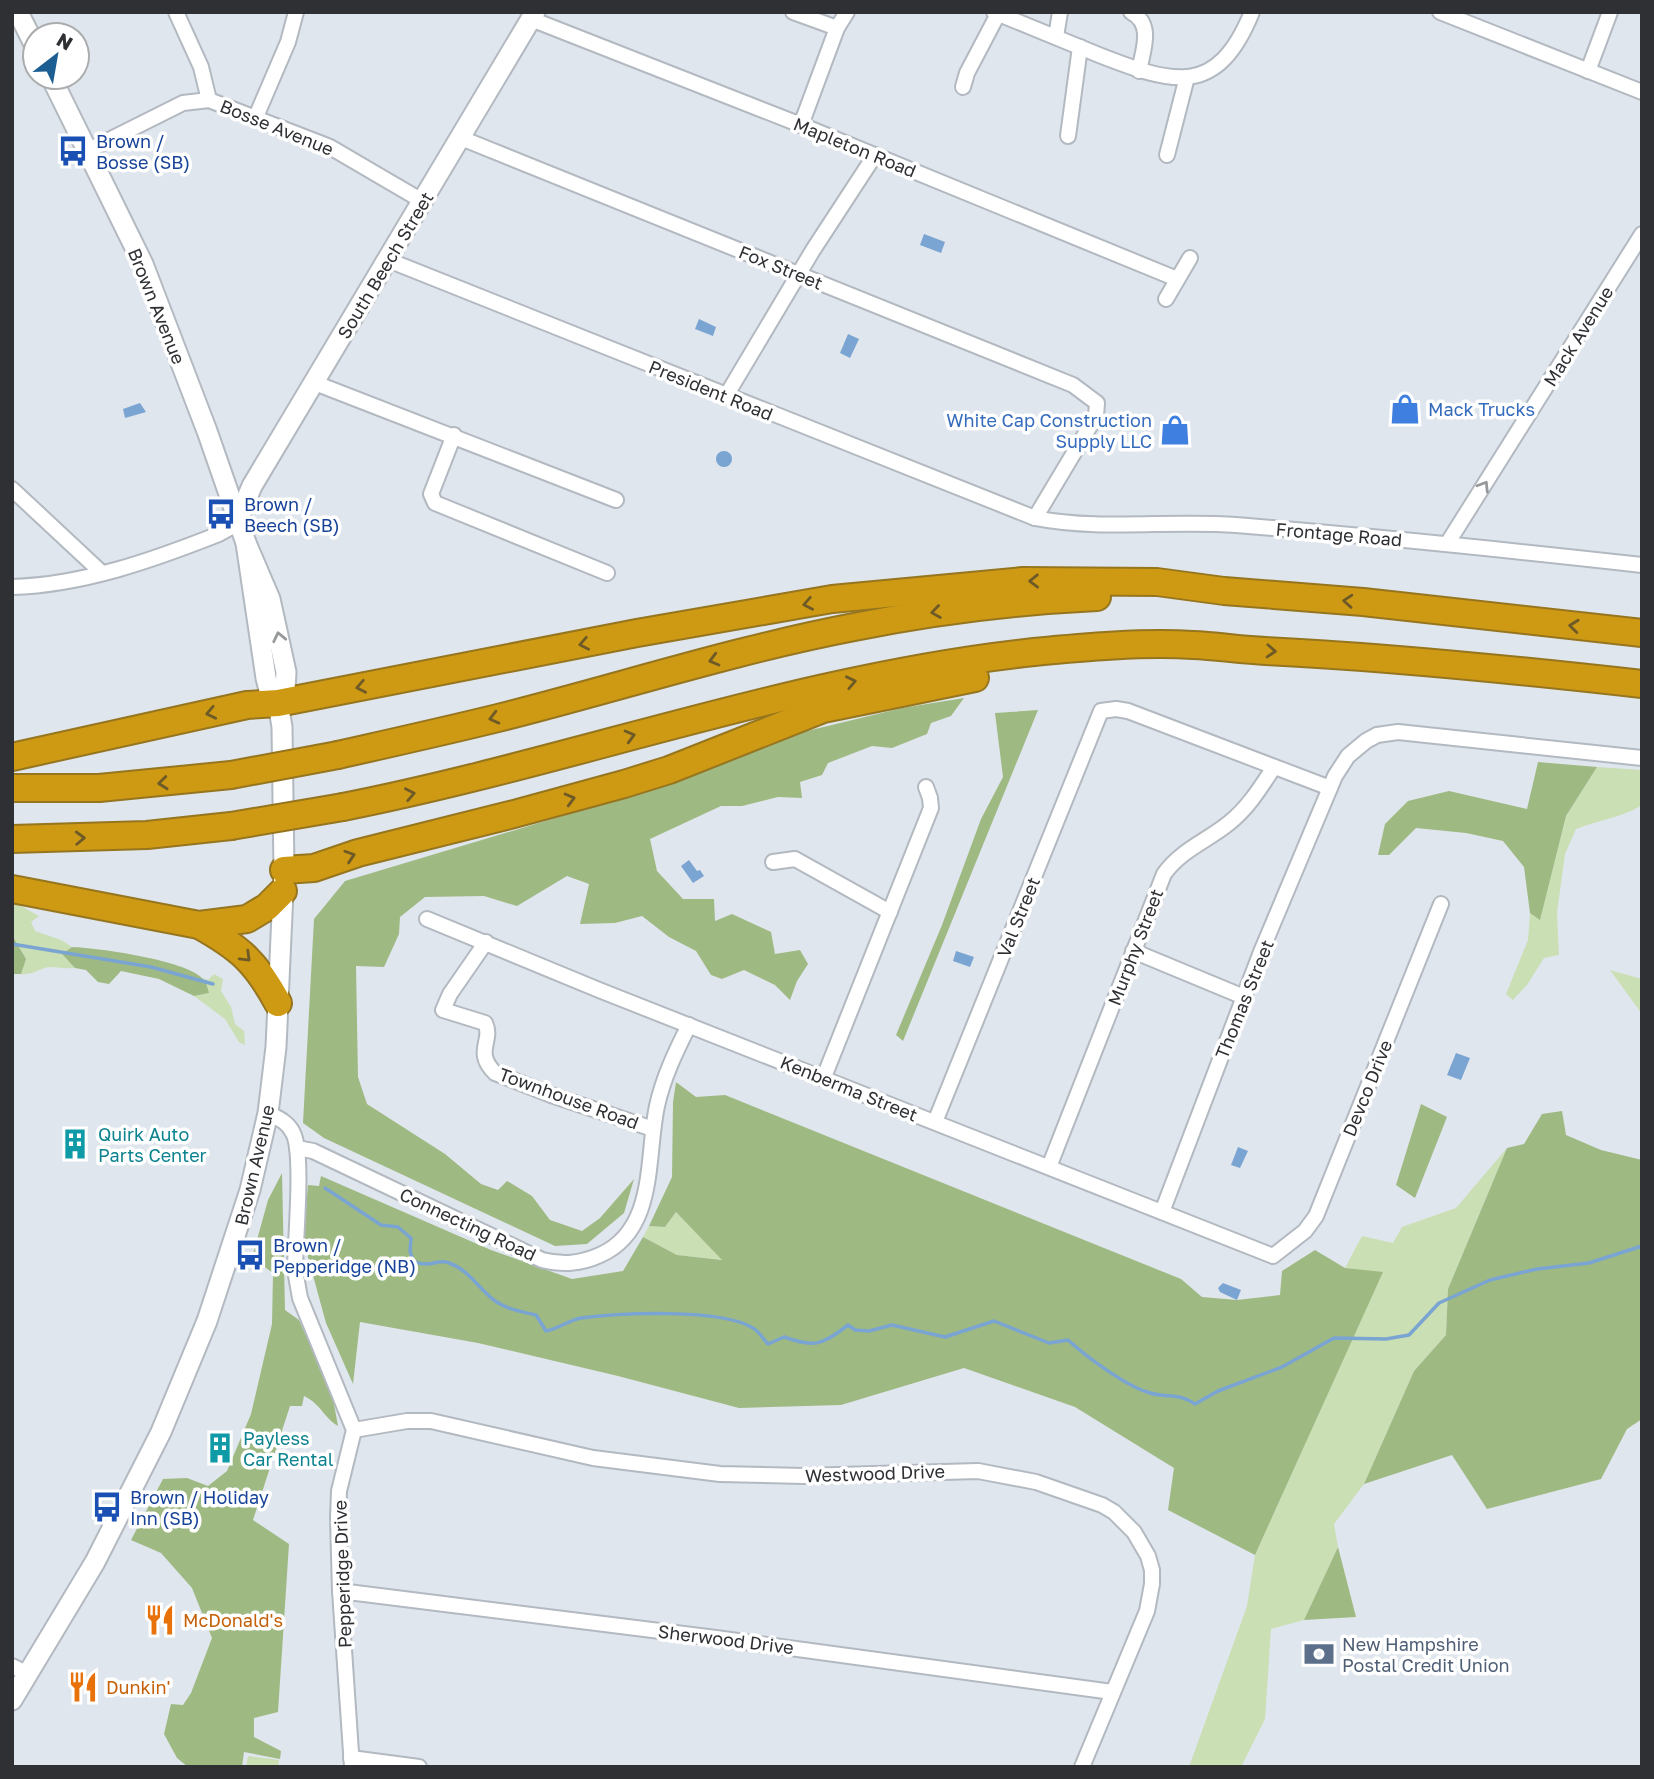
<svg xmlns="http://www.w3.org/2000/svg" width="1654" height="1779" font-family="'Golos Text',sans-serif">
	<rect width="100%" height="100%" fill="#e0e6ed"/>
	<g fill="#cadfb4">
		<path d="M1597,767L1642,770V805C1621,818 1598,820 1576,829L1565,854L1557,913L1559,955L1544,958L1527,985L1513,1000L1506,994L1528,940L1530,913L1540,919L1566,816Z"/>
		<path d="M12,901L39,916L31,922L35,931L61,940L72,947L62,954L75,968C66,969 59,967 50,967C39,968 32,976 20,974L26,959L12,935Z"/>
		<path d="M1610,970L1642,979V1014Z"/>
		<path d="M214,974L223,979L221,991L231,1007L235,1024L244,1031L245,1045L239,1042L225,1019L194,996L209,993L203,978L208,980Z"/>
		<path d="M1507,1148L1448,1289L1446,1335L1414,1371L1364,1484L1334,1524L1338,1547L1304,1620L1271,1629L1265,1719L1241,1767H1189L1247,1606L1255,1555L1382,1273L1345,1268L1362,1236L1393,1243L1402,1227L1456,1208Z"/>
		<path d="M676,1212L724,1260L677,1255L643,1237L649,1226L665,1227Z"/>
		<path d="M248,1756L279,1760L278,1767H246Z"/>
	</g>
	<g fill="#9fb983">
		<path d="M964,698L951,716L931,723L927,734L892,748L872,746L828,763L822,775L800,782L802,798L778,797L742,806H721L650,839L657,871L683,899H714L715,921L732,914L771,932L775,954L800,950L808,964L797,981L790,1000L775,985L744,970L722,979L711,975L696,951L669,937L642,916L615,923L580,924L589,884L567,876L517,906L484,896L425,897L400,917L399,934L384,967L356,966L358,1077L367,1104L445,1154L481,1184L498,1190L507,1181L532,1196L550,1220L582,1231L600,1218L634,1179L624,1213L587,1244L555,1246L324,1138L303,1123L314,919L345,881L672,783L807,731L902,708Z"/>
		<path d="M1038,710L903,1041L896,1035L942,925L981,819L1003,777L995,713Z"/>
		<path d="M1538,762L1597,767L1566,816L1540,920L1530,913L1524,867L1503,841L1466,833L1416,828L1389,855H1378L1385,824L1408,801L1449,791L1527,809Z"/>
		<path d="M12,935L26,959L21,974H12Z"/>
		<path d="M72,947C99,948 184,960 202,978C206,981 208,989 209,993L194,996L159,979L121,971L109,984L98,982L86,970L75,968L62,954Z"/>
		<path d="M676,1082L696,1097L725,1095L1181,1279L1202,1297L1237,1300L1280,1295L1282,1271L1315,1250L1345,1268L1383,1272L1255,1555L1168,1510L1174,1468L1075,1407L964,1368L841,1405L739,1408L618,1376L478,1343L360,1322L353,1384L326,1323L303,1239L308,1185L319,1186L321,1176L491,1250L572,1279L623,1271L643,1237L677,1255L722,1260L676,1212L665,1227L649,1226L672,1177L673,1102Z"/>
		<path d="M1421,1104L1447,1117L1415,1198L1396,1185Z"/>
		<path d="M1562,1111L1566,1135L1601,1150L1642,1160V1419L1627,1429L1601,1479L1487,1509L1452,1455L1364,1484L1414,1371L1446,1335L1448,1289L1507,1148L1524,1144L1542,1114Z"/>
		<path d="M282,1173L285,1310L299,1320L332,1393L338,1426C323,1417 322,1405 304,1396L302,1406H290L253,1520L289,1544L278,1712L254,1718V1737L281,1751L280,1759L244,1752L242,1767H188L177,1758L164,1734L171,1704L183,1705L191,1693L212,1638L192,1588L161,1553L131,1540L163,1479L187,1478L208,1486L227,1471L251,1414L272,1324L273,1273L252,1258L268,1200Z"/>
		<path d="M1338,1547L1356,1617L1304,1620Z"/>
	</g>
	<g fill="#7aa4d1">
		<path d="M924,234L945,242L941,253L920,245Z"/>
		<path d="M699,319L716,327L713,336L695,329Z"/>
		<path d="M848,334L859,339L850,358L840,353Z"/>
		<path d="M140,403L146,412L125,418L123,409Z"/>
		<circle cx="724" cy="459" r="8"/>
		<path d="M689,860L697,871L700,870L704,876L693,883L681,866Z"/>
		<path d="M956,951L974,957L970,967L953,961Z"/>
		<path d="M1456,1053L1470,1058L1461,1080L1447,1075Z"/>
		<path d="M1238,1147L1248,1151L1240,1168L1231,1165Z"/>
		<path d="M1223,1283L1241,1290L1237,1300L1220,1292L1218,1288Z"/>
	</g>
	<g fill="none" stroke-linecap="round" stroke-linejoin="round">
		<g stroke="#7aa4d1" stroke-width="3.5">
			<path d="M12,944L151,967L213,984"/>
			<path d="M325,1188L381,1225L398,1227L411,1238L410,1251L413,1261C430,1269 438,1258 449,1263C466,1269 475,1283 487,1294C500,1308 518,1311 536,1315L546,1331C558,1329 569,1320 581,1318C620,1313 720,1308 753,1328C759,1331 763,1339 768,1344L784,1337C815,1348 822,1345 848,1325L855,1330L869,1331L892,1325L945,1337L994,1321L1049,1343L1068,1340C1087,1357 1123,1384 1147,1392C1166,1399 1178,1392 1195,1404L1218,1391L1282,1367L1334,1338L1386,1339L1409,1335L1439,1303L1490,1280L1537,1269L1589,1263L1642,1246"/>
		</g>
		<g stroke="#b3b9c0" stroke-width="18">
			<g id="street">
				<path d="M176,12L201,67L209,100"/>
				<path d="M793,12L837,28"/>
				<path d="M994,12C1029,26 1064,41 1099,55C1173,84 1217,98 1252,12"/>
				<path d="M1131,12C1154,24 1143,50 1139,71"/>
				<path d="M1440,12L1642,92"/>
				<path d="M531,19L801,125L1177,279"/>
				<path d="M1056,37L1060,12"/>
				<path d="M1588,71L1610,12"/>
				<path d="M963,87L967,73L998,14"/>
				<path d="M255,119L288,42L296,12"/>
				<path d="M801,125L837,28L847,12"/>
				<path d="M1068,136L1080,47"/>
				<path d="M461,138L1073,385L1097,403L1096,416L1035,518"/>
				<path d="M87,151L183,103L209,100L330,147L424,202"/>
				<path d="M1167,155L1187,77"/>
				<path d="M388,260L1035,518C1101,531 1169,520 1236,525C1371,536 1507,550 1642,565"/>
				<path d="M1166,299L1190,258"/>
				<path d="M315,383L616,500"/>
				<path d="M726,396L813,250L875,155"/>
				<path d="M454,435L431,494L435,503L607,573"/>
				<path d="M12,489L102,573"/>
				<path d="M1447,544L1642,234"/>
				<path d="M12,587C83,585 153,560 219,534L228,529L238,519"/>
				<path d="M773,862L795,859L890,912"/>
				<path d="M427,919L599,990L1273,1256L1305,1231L1316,1216L1441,904"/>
				<path d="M486,942L450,994L443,1010L485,1023C494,1041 473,1051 495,1073L554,1096L653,1129"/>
				<path d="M1133,951L1244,997"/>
				<path d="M824,1077L931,808L930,798L926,787"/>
				<path d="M268,1113C278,1118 288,1122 293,1133C304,1153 295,1243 295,1270L300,1298L354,1430L339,1491L338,1518L340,1591L352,1767"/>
				<path d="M935,1122L1101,711L1116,709L1128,711L1330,788"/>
				<path d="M297,1148L313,1151L542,1260C563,1265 580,1264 600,1255C657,1230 646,1157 657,1106C663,1078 676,1051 689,1025"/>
				<path d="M1049,1167L1164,874C1181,850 1207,841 1229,823C1248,808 1261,787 1274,767"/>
				<path d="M1162,1212L1261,952L1335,776L1348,756L1366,741L1377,735L1398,732L1642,758"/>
				<path d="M354,1430L407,1421H431L593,1458L720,1474L804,1476L978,1471L1036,1482L1102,1505L1114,1512L1134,1532L1148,1556L1152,1570V1584L1147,1611L1082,1767"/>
				<path d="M340,1591L716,1638L1112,1692"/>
				<path d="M12,1666L28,1674"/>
				<path d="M351,1758L419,1767"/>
			</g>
		</g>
		<g stroke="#b3b9c0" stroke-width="23">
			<g id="secondary">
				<path d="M18,12L35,46"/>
				<path d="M51,77L143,264L207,431L246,543L270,599L286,672L285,690L278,703"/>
				<path d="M238,519L252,486L535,12"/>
				<path d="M12,1700L95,1562L161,1432L207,1321L250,1190L268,1113L276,1047L284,870L282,727L278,703L269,690L266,678L246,543"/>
			</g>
		</g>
		<g stroke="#96751f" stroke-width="30">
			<g id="highway">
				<path d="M338,755C391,743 445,731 498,718C617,688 734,650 854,627C934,611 1015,601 1097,597"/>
				<path d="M12,757L247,705L278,703L637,633L832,599L1023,581L1157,582L1224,591L1363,602L1642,633"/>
				<path d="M12,788H99L231,775"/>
				<path d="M343,807C575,761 798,677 1034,652C1085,647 1143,642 1193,645C1217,646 1241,650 1266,651C1391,657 1517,670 1642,684"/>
				<path d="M12,839L147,835L231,826"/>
				<path d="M284,870L314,868L358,853L514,814L624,784L669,770L823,709L975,678"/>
				<path d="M12,889L199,925L247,919L267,907L283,891"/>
				<path d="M199,925C240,948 256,962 278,1003"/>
			</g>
		</g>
		<use href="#street" stroke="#fff" stroke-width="14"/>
		<use href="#secondary" stroke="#fff" stroke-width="19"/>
		<use href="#highway" stroke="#ce9a14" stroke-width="26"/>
		<g stroke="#96751f" stroke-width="30" stroke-linecap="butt">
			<g id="highway-bridge">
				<path d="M231,775L338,755"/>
				<path d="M231,826L343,807"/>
			</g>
		</g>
		<use href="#highway-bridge" stroke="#ce9a14" stroke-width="26"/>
	</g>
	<defs><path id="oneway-chevron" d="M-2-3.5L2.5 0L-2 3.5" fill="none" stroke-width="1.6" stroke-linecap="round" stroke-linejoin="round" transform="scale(1.75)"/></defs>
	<g stroke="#969899">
		<use href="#oneway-chevron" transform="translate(1484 486) rotate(-58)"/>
		<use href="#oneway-chevron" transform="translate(279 637) rotate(-102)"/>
	</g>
	<g stroke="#6e5a27">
		<use href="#oneway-chevron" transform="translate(1034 581) rotate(179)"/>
		<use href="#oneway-chevron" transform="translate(1348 601) rotate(-176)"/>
		<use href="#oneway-chevron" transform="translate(808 604) rotate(169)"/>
		<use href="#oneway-chevron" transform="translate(936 612) rotate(172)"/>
		<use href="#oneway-chevron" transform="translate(1574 626) rotate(-174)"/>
		<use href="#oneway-chevron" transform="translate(584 644) rotate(169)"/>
		<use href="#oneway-chevron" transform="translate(1271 651) rotate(3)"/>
		<use href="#oneway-chevron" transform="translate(714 660) rotate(165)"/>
		<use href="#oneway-chevron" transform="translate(851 682) rotate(-12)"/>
		<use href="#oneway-chevron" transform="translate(361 687) rotate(169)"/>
		<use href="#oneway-chevron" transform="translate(211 713) rotate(168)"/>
		<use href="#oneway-chevron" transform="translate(494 718) rotate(166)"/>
		<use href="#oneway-chevron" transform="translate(630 736) rotate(-15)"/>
		<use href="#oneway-chevron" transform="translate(163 783) rotate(174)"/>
		<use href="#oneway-chevron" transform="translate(410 794) rotate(-11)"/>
		<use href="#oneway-chevron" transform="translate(570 799) rotate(-15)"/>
		<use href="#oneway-chevron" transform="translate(80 838) rotate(-2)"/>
		<use href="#oneway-chevron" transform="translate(350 856) rotate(-18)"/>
		<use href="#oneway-chevron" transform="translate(246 957) rotate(44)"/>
	</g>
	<defs>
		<g id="bus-bare" transform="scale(2.415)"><path d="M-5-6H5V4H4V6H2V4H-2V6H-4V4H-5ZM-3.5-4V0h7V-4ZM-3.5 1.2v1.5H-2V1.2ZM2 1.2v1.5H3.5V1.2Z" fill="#1a4fb4" stroke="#fff" stroke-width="2.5" paint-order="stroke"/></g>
		<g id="shop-bare" transform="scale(2.415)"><path d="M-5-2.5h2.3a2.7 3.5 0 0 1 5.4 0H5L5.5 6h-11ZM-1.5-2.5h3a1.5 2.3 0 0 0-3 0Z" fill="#3f7fe0" stroke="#fff" stroke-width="2.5" paint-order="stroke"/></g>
		<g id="building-bare" transform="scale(2.415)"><path d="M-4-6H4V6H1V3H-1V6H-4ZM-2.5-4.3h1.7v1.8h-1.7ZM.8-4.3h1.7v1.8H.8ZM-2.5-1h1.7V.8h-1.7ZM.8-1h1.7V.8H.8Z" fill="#0f9aa8" stroke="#fff" stroke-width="2.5" paint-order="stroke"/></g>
		<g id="restaurant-bare" transform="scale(2.415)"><path d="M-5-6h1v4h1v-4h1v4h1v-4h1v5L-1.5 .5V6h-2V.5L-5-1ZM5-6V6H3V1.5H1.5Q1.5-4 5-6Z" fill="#e8710a" stroke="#fff" stroke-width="2.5" paint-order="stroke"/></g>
		<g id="bank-bare" transform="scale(2.415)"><path d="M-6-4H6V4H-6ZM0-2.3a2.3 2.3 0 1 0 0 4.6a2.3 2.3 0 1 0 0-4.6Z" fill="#5c6f8a" stroke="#fff" stroke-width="2.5" paint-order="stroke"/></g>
	</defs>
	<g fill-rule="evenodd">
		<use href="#bus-bare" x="73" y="151"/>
		<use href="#shop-bare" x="1405" y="409"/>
		<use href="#shop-bare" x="1175" y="430"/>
		<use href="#bus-bare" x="221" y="514"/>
		<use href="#building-bare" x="75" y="1144"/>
		<use href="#bus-bare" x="250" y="1255"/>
		<use href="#building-bare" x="220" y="1448"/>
		<use href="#bus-bare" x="107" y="1507"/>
		<use href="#restaurant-bare" x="160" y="1620"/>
		<use href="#bank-bare" x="1319" y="1654"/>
		<use href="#restaurant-bare" x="83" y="1687"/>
	</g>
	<g text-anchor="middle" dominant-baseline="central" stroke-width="7" stroke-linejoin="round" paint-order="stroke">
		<g font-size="18" fill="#2e3033" stroke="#fff">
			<text transform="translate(277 127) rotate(22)">Bosse Avenue</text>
			<text transform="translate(855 147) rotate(22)">Mapleton Road</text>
			<text transform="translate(385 265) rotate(-59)">South Beech Street</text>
			<text transform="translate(781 267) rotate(22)">Fox Street</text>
			<text transform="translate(157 306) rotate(68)">Brown Avenue</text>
			<text transform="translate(1578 336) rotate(-58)">Mack Avenue</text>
			<text transform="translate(711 390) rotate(22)">President Road</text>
			<text transform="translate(1339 534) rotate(5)">Frontage Road</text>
			<text transform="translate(1018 917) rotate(-68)">Val Street</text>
			<text transform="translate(1135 947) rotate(-69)">Murphy Street</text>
			<text transform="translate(1244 999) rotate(-68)">Thomas Street</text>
			<text transform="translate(849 1088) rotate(22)">Kenberma Street</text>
			<text transform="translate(1367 1088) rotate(-68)">Devco Drive</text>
			<text transform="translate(569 1098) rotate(20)">Townhouse Road</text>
			<text transform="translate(254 1165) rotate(-77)">Brown Avenue</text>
			<text transform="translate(468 1224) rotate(25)">Connecting Road</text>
			<text transform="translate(875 1473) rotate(-2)">Westwood Drive</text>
			<text transform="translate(342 1574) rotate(-92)">Pepperidge Drive</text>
			<text transform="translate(726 1639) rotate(7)">Sherwood Drive</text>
		</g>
		<g font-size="18" fill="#164399" stroke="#fff" text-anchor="start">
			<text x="96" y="141">Brown /<tspan x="96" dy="21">Bosse (SB)</tspan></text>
			<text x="244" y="504">Brown /<tspan x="244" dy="21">Beech (SB)</tspan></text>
			<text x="273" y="1245">Brown /<tspan x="273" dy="21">Pepperidge (NB)</tspan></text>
			<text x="130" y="1497">Brown / Holiday<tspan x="130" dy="21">Inn (SB)</tspan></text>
		</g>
		<g font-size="18" fill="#366cbe" stroke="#fff" text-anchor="start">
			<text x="1428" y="409">Mack Trucks</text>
			<text x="1152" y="420" text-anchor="end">White Cap Construction<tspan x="1152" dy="21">Supply LLC</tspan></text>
		</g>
		<g font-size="18" fill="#0d838f" stroke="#fff" text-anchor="start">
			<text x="98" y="1134">Quirk Auto<tspan x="98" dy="21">Parts Center</tspan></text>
			<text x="243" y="1438">Payless<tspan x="243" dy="21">Car Rental</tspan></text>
		</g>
		<g font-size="18" fill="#c56008" stroke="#fff" text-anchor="start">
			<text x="183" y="1620">McDonald's</text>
			<text x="106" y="1687">Dunkin'</text>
		</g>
		<g font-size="18" fill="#4e5e75" stroke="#fff" text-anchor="start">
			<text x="1342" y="1644">New Hampshire<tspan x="1342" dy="21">Postal Credit Union</tspan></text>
		</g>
	</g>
	<rect width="1654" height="1779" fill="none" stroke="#2e3033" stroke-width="28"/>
	<g transform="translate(56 56) rotate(31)"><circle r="33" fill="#ffffff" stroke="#abacad" stroke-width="2"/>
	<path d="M0-5L12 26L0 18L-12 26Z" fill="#1c5d92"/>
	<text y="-10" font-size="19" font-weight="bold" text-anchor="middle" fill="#2e3033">N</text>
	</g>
</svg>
